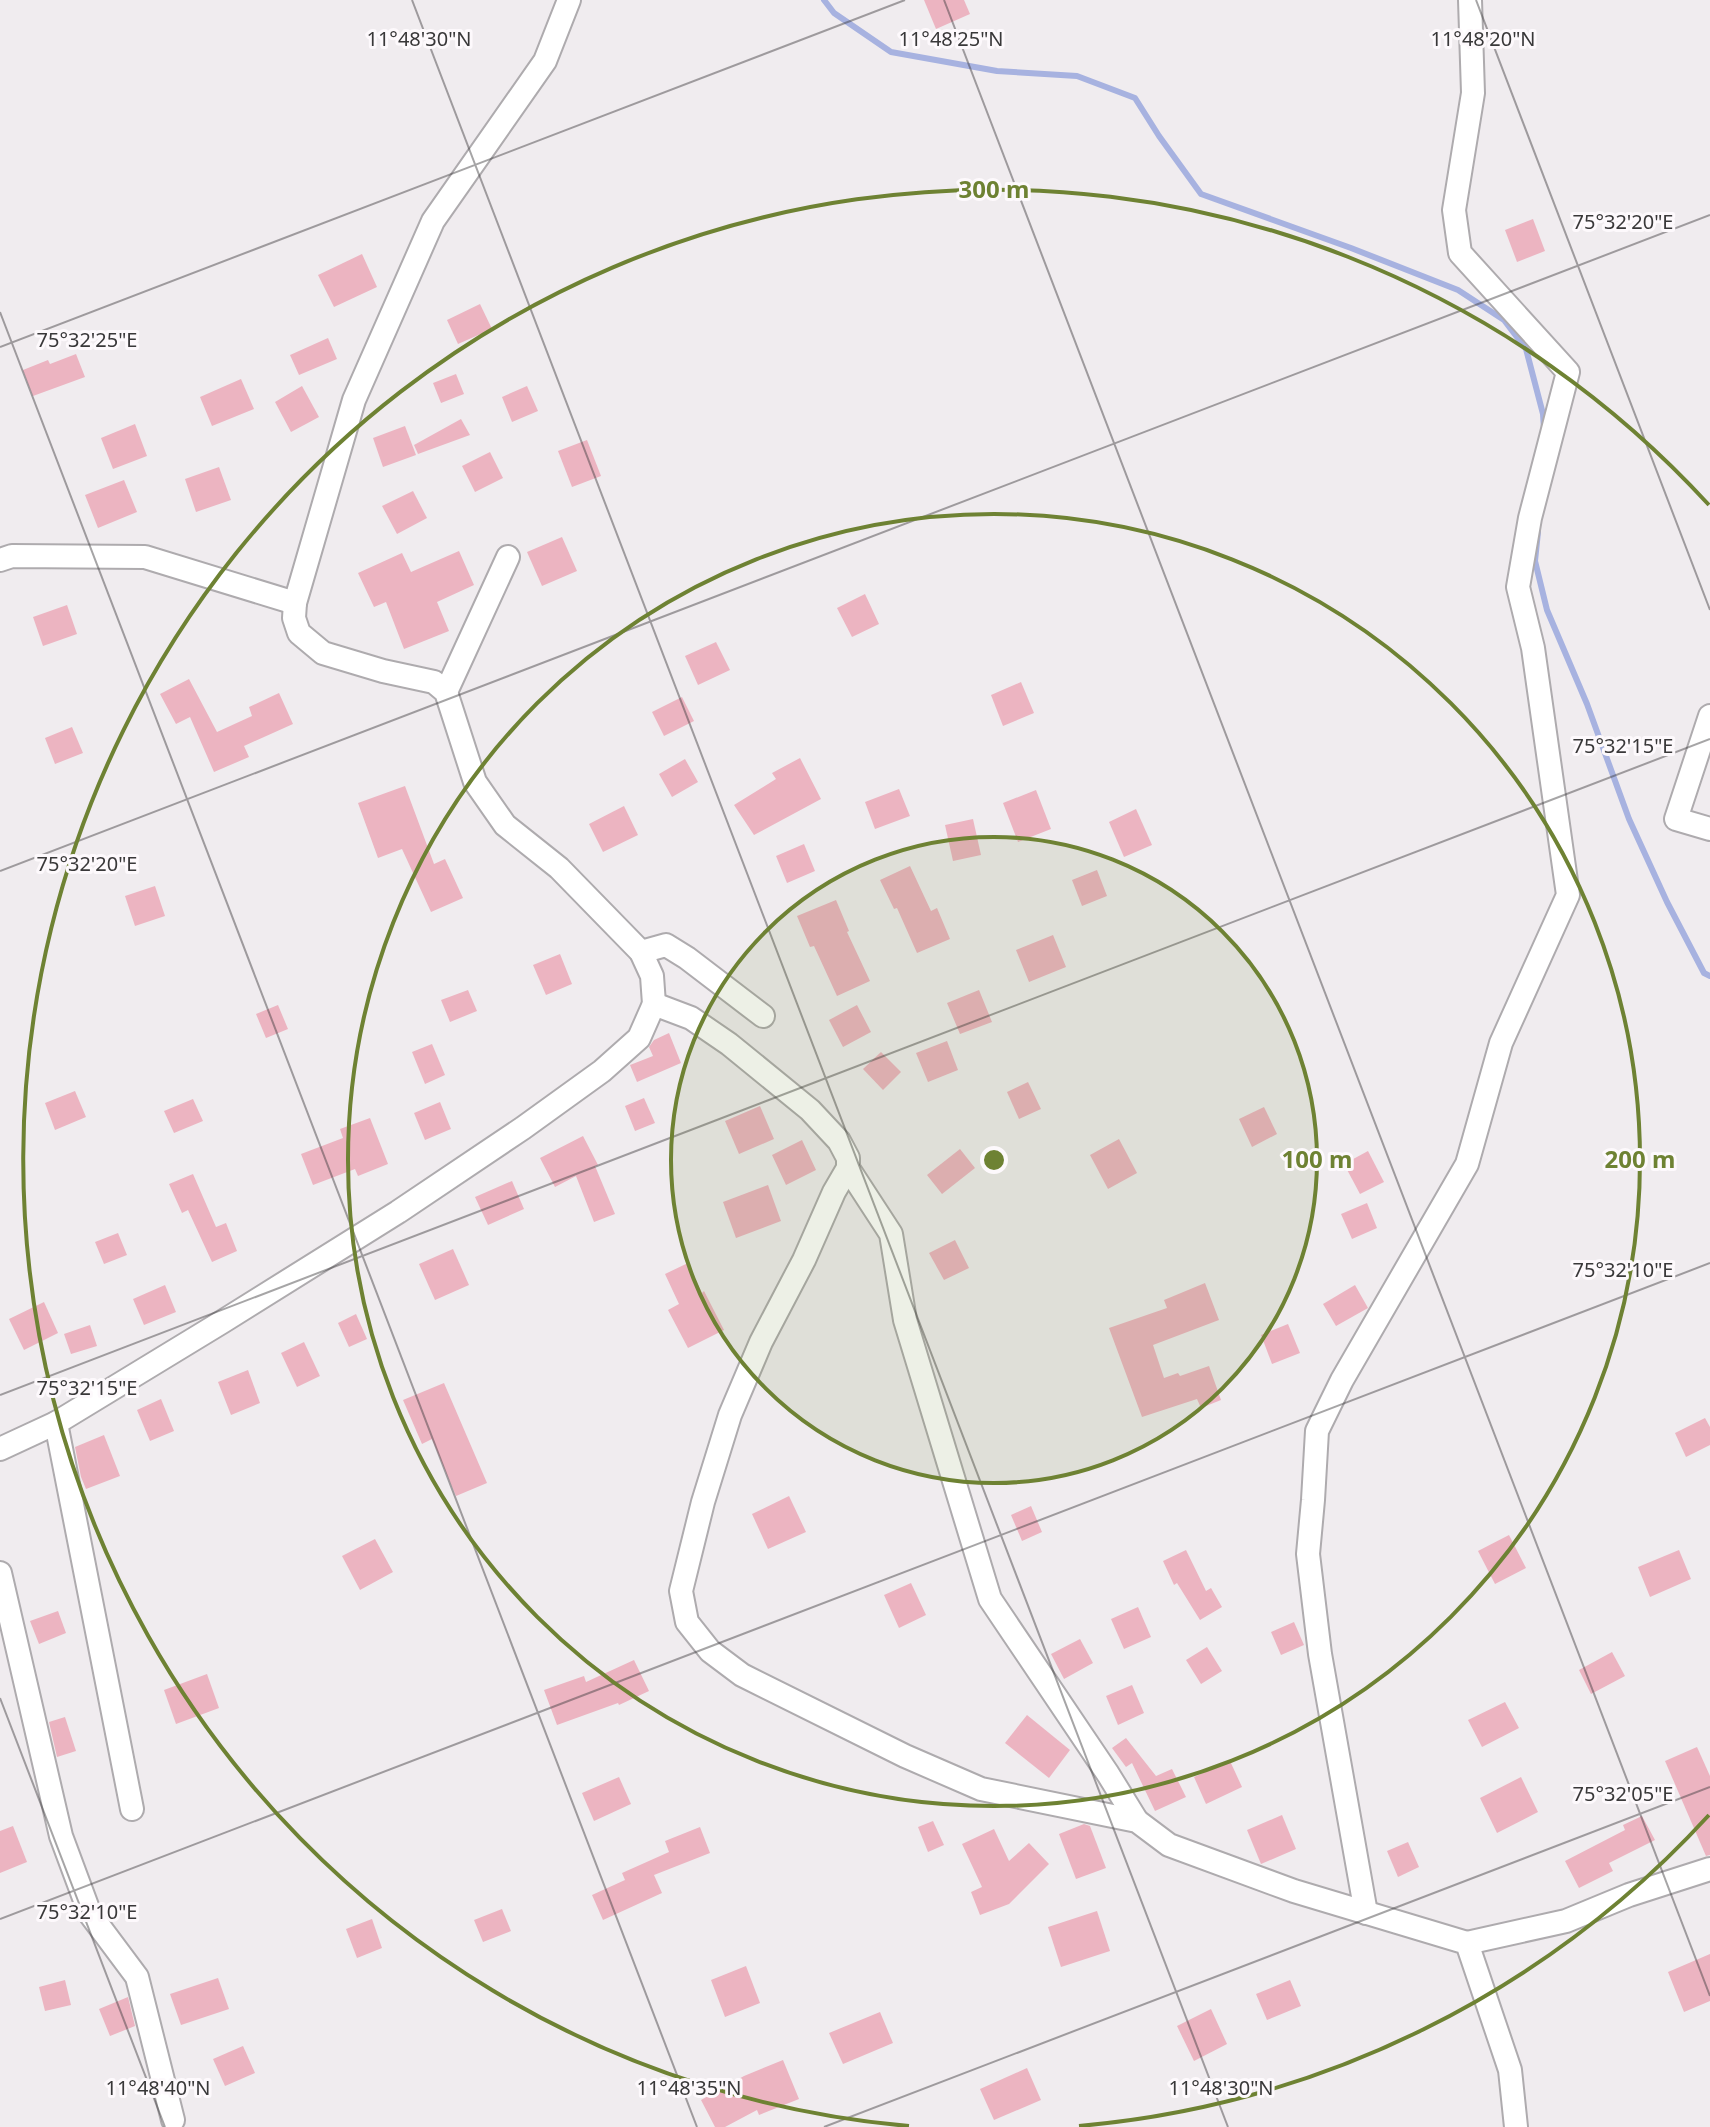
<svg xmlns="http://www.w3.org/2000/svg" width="1710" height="2127" font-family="'Noto Sans',sans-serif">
	<rect width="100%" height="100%" fill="#f0ecef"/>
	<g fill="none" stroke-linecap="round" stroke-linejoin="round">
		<g stroke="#a7b2e0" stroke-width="6">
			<path d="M824,0L834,13L891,52L997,71L1077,76L1135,98L1159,136L1201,194L1351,248L1458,290L1504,320L1526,349L1543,414L1544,429"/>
			<path d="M1538,532L1535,561L1547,610L1587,704L1629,819L1667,902L1704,973L1710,976"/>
		</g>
	</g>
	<g fill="#ecb4c1">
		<path d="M924,0H964L970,14L936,29Z"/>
		<path d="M1533,219L1545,251L1517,262L1505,230Z"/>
		<path d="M362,254L377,287L334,307L318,275Z"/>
		<path d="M480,304L492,329L458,344L447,320Z"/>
		<path d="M328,338L337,359L299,375L290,355Z"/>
		<path d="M76,354L85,377L33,396L23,370L48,360L50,364Z"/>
		<path d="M456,374L464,394L441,403L433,383Z"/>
		<path d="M241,379L254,409L212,426L200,397Z"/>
		<path d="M302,386L319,417L291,432L275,402Z"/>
		<path d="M527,386L538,411L512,422L502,397Z"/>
		<path d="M461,419L470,435L418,454L414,445Z"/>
		<path d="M135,424L147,456L113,469L101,438Z"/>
		<path d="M405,426L416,455L383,467L373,438Z"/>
		<path d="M587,440L601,476L572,487L558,451Z"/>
		<path d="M490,452L503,478L475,492L462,466Z"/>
		<path d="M219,467L231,500L196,512L185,479Z"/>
		<path d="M124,480L137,512L98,528L85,495Z"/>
		<path d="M413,491L427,518L397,534L382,506Z"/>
		<path d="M562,537L577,571L542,586L527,552Z"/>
		<path d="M459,551L474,585L437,602L449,631L404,649L386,602L374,607L358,573L402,553L411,572Z"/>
		<path d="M865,594L879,624L852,637L837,608Z"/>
		<path d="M67,605L77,634L43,646L33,617Z"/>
		<path d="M716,642L730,670L698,685L685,656Z"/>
		<path d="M189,679L217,732L252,716L249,707L279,693L293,724L244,746L249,757L214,772L190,717L176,724L160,694Z"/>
		<path d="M1021,682L1034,713L1003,726L991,695Z"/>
		<path d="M682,697L694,721L664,736L652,712Z"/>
		<path d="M72,727L83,753L55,764L45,738Z"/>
		<path d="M800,758L821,799L754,835L734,805L776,779L772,773Z"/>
		<path d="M685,759L698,782L672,797L659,774Z"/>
		<path d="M405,786L434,864L445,859L463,898L431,912L402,849L378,858L358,803Z"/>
		<path d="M899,789L910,816L875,829L865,802Z"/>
		<path d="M1036,790L1051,829L1018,842L1003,803Z"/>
		<path d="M624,806L638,835L603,852L589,824Z"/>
		<path d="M1136,809L1152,845L1124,857L1109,822Z"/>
		<path d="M973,819L981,855L953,861L945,825Z"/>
		<path d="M804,844L815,871L787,883L776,856Z"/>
		<path d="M910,866L931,911L937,908L950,939L917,953L897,908L894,909L880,880Z"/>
		<path d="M1097,870L1107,896L1082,906L1072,880Z"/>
		<path d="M155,886L165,916L135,926L125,896Z"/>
		<path d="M836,900L849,931L847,932L870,981L837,996L814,946L810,947L797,916Z"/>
		<path d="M1053,935L1066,967L1029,982L1016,950Z"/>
		<path d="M560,954L572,984L546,995L533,965Z"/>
		<path d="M468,990L477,1011L450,1022L441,1000Z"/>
		<path d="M979,990L992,1022L960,1034L947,1003Z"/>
		<path d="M278,1005L288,1029L266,1038L256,1014Z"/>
		<path d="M857,1005L871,1032L843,1047L829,1020Z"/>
		<path d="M669,1033L681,1063L637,1082L630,1065L653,1056L649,1047L654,1040Z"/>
		<path d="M947,1041L958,1070L928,1082L916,1053Z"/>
		<path d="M432,1044L445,1075L425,1084L412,1052Z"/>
		<path d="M881,1052L901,1072L883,1090L863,1069Z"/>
		<path d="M1028,1082L1041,1109L1019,1119L1007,1092Z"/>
		<path d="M75,1091L86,1117L55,1130L45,1103Z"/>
		<path d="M644,1098L655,1123L635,1131L625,1106Z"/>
		<path d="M193,1099L203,1121L174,1133L164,1111Z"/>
		<path d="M440,1102L451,1129L425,1140L414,1113Z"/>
		<path d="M760,1106L774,1139L739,1154L725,1121Z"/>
		<path d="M1264,1107L1277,1134L1252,1147L1239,1119Z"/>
		<path d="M370,1118L388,1164L358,1176L355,1169L313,1185L301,1154L343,1138L340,1129Z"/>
		<path d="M583,1136L598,1165L595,1166L615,1214L594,1222L576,1176L555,1187L540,1158Z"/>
		<path d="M1119,1139L1137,1173L1108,1189L1090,1155Z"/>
		<path d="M802,1140L816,1170L786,1185L772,1155Z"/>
		<path d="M960,1149L975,1168L942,1194L927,1175Z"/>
		<path d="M1368,1151L1384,1182L1360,1194L1344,1164Z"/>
		<path d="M193,1174L216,1227L226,1223L237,1251L212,1262L188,1210L182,1213L169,1184Z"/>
		<path d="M512,1181L524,1209L488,1225L475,1197Z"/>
		<path d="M768,1185L781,1221L736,1238L723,1202Z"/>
		<path d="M1367,1203L1377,1228L1352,1239L1341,1214Z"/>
		<path d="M118,1233L127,1255L104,1264L95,1242Z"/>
		<path d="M955,1240L969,1268L944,1280L929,1253Z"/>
		<path d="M453,1249L469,1285L435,1300L419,1264Z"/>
		<path d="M688,1263L702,1293L704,1291L724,1330L688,1348L668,1310L679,1304L665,1274Z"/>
		<path d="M1205,1283L1219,1320L1153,1345L1164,1378L1178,1373L1180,1376L1209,1366L1221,1400L1201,1408L1197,1399L1142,1417L1109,1328L1167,1308L1164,1300Z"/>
		<path d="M165,1285L176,1312L144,1325L133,1299Z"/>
		<path d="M1355,1285L1368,1308L1336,1326L1323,1304Z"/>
		<path d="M44,1302L58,1333L24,1350L9,1319Z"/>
		<path d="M356,1314L367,1339L349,1347L338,1323Z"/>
		<path d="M1288,1324L1300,1353L1272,1364L1261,1335Z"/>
		<path d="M90,1325L97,1346L71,1354L64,1334Z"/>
		<path d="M304,1342L320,1376L297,1387L281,1353Z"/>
		<path d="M248,1370L260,1403L231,1415L218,1382Z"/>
		<path d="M444,1383L487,1483L456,1496L432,1439L422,1444L403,1400Z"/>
		<path d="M161,1399L174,1431L150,1441L137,1410Z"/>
		<path d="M1705,1418L1710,1427V1445L1686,1457L1675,1433Z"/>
		<path d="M104,1435L120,1476L86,1489L81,1477L75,1447Z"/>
		<path d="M789,1496L806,1532L768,1549L752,1514Z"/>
		<path d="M1031,1506L1042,1532L1022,1541L1011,1515Z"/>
		<path d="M1509,1535L1526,1568L1495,1584L1478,1551Z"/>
		<path d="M375,1539L393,1572L360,1590L342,1556Z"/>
		<path d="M1186,1550L1206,1591L1211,1588L1222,1607L1200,1620L1177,1583L1174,1585L1163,1561Z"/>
		<path d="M1679,1550L1691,1579L1650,1597L1638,1567Z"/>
		<path d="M911,1583L926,1615L899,1628L884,1595Z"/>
		<path d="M1138,1607L1151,1637L1124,1649L1111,1619Z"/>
		<path d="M58,1611L66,1633L39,1644L30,1621Z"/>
		<path d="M1294,1622L1304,1645L1281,1655L1271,1632Z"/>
		<path d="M1080,1639L1093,1663L1064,1679L1051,1654Z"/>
		<path d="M1207,1647L1222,1671L1201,1684L1186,1660Z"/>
		<path d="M1612,1652L1625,1676L1591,1694L1579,1670Z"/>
		<path d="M634,1660L649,1691L619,1705L618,1703L557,1725L544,1690L584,1676L586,1682Z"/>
		<path d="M207,1674L219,1708L176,1724L164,1690Z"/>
		<path d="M1132,1685L1144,1713L1118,1725L1106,1696Z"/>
		<path d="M1505,1702L1519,1728L1482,1747L1468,1720Z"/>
		<path d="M1027,1715L1070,1750L1049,1778L1005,1743Z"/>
		<path d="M65,1717L76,1751L57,1757L49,1722Z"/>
		<path d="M1126,1738L1156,1776L1172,1769L1186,1797L1155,1811L1132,1763L1126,1767L1112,1748Z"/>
		<path d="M1697,1747L1710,1776V1855L1706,1856L1665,1761Z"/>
		<path d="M1230,1761L1242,1787L1206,1804L1194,1777Z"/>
		<path d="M619,1777L631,1804L594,1821L582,1793Z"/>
		<path d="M1521,1777L1538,1812L1497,1833L1480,1798Z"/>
		<path d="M1282,1815L1296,1849L1261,1864L1247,1830Z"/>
		<path d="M1642,1816L1655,1840L1609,1863L1613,1871L1579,1888L1565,1861L1625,1830L1623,1825Z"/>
		<path d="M933,1821L944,1845L928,1852L918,1827Z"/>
		<path d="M1084,1824L1090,1826L1106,1868L1076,1879L1059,1834Z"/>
		<path d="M13,1826L27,1862L0,1873V1831Z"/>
		<path d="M700,1827L710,1853L654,1875L662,1893L603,1920L592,1895L625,1880L622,1873L669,1852L665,1841Z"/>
		<path d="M994,1829L1009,1861L1029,1843L1049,1864L1009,1904L980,1915L971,1892L982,1887L962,1844Z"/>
		<path d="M1408,1842L1419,1867L1398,1877L1387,1851Z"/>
		<path d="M502,1909L511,1931L483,1942L474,1920Z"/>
		<path d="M1097,1911L1110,1951L1061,1967L1048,1927Z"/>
		<path d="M372,1919L382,1948L357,1958L346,1929Z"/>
		<path d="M1710,1954V2001L1684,2012L1668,1972Z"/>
		<path d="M746,1966L760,2003L725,2017L711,1980Z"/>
		<path d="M218,1978L229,2009L181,2025L170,1994Z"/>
		<path d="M65,1980L71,2005L45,2011L39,1987Z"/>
		<path d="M1290,1980L1301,2006L1267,2020L1256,1994Z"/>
		<path d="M128,1997L135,2026L110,2036L99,2009Z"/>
		<path d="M1211,2009L1227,2044L1194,2061L1177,2026Z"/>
		<path d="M880,2012L893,2043L843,2064L829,2033Z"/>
		<path d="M243,2046L255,2073L225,2086L213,2059Z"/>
		<path d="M783,2060L799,2099L759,2115L757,2110L725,2127H715L701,2100L744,2076Z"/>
		<path d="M1027,2068L1041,2100L994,2120L980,2089Z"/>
	</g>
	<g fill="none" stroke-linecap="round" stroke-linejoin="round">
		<g stroke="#aeabae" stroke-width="26">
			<g id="minor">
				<path d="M569,0L545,61L433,221L354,400L295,603L294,618L299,633L323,653L383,671L434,682L446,692L475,782L505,825L559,868L641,952L652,976L654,1004"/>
				<path d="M0,560L12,556L145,557L295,603"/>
				<path d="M446,692L508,557"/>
				<path d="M1710,716L1676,819L1710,829"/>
				<path d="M641,952L666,945L687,958L763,1016"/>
				<path d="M848,1168L891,1234L905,1320L990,1599L1108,1774L1137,1821"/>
				<path d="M56,1423L132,1809"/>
				<path d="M0,1449L56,1423L222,1322L398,1212L523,1128L602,1071L639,1038L654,1004L691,1018L729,1044L810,1110L839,1141L848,1158V1168L834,1192L804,1260L761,1342L730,1415L703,1502L681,1591L687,1622L710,1651L742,1675L905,1756L981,1789L1137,1821L1169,1845L1294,1891L1467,1943L1510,2070L1516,2127"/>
				<path d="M0,1573L61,1836L90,1914L137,1977L173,2120"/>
				<path d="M1366,1913L1320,1654L1308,1554L1313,1500L1317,1431L1342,1380L1467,1164L1501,1043L1568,895L1533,648L1518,587L1530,518L1568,372L1460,253L1454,210L1473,93L1470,0"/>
				<path d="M1467,1943L1566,1921L1629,1895L1710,1869"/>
			</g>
		</g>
		<use href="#minor" stroke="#fff" stroke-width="22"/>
	</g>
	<path fill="none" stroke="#393839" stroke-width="2" stroke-opacity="0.45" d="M412,0L1228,2127M944,0L1710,1996M1476,0L1710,610M0,312L697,2127M0,347L905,0M0,871L1710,215M0,1395L1710,739M0,1698L165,2127M0,1919L1710,1263M824,2127L1710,1787"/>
	<circle cx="994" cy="1160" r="323" fill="#6e8233" fill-opacity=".12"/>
	<g fill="none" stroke="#6e8233" stroke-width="4">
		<circle cx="994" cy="1160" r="323"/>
		<circle cx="994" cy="1160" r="646"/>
		<path d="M1709 1815A970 970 0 0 1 1079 2126M909 2126A970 970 0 1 1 1709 505"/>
	</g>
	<g font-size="20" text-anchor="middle" fill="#393839" stroke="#fdf9fc" stroke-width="6" stroke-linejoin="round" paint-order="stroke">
		<text x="419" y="46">11°48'30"N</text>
		<text x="951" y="46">11°48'25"N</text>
		<text x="1483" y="46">11°48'20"N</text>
		<text x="1623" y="229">75°32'20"E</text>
		<text x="87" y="347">75°32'25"E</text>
		<text x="1623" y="753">75°32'15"E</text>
		<text x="87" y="871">75°32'20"E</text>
		<text x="1623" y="1277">75°32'10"E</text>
		<text x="87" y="1395">75°32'15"E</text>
		<text x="1623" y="1801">75°32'05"E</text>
		<text x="87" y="1919">75°32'10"E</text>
		<text x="158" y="2095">11°48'40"N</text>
		<text x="689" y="2095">11°48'35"N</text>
		<text x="1221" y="2095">11°48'30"N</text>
	</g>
	<circle cx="994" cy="1160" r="12" fill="#6e8233" stroke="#fdf9fc" stroke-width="4"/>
	<g font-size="24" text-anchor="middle" font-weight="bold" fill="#6e8233" stroke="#fdf9fc" stroke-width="6" stroke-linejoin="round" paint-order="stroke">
		<text x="994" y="198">300 m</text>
		<text x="1317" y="1168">100 m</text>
		<text x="1640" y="1168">200 m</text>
	</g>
</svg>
